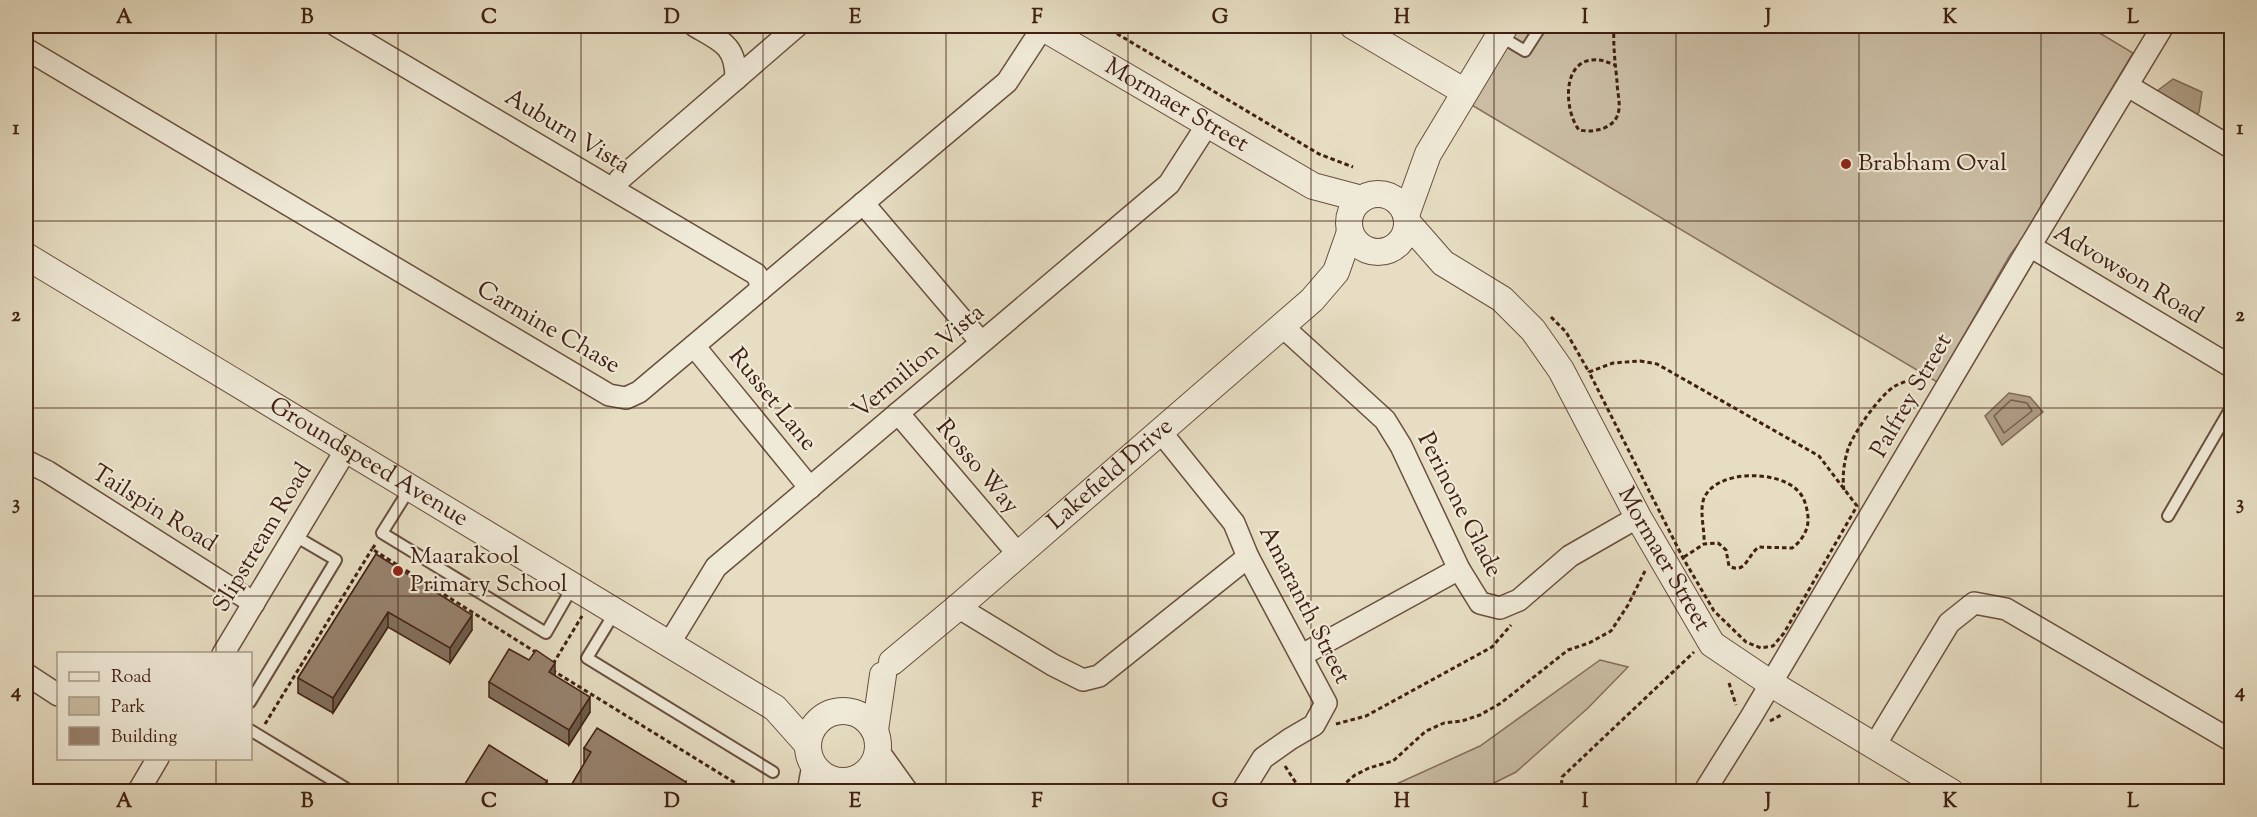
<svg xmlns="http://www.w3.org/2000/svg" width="2257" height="817" font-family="'Sorts Mill Goudy',serif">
	<rect width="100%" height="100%" fill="#e6ddc2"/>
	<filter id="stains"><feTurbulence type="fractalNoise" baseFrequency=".00333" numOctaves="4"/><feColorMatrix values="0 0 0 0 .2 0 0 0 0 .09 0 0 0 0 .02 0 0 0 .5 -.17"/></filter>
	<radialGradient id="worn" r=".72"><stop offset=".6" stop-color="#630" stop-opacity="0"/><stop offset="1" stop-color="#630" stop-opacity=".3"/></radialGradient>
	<g fill="#cabda4" stroke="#866e5b" stroke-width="1.5">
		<path d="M1517,26H2088L2133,53L2024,236L2010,255L1937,382L1470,104Z"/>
		<path d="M1600,660L1628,667L1588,708L1516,772L1478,791H1381L1480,746Z"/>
	</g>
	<g fill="#ae9d86" stroke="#826b58" stroke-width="1.5">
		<path d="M2173,79L2202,92L2199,112L2189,126L2162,112L2157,91Z"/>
		<path d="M2009,393L2030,397L2043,412L2002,445L1985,416Z"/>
	</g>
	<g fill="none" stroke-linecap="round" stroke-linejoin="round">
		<path stroke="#785e4c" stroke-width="1.5" d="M2011,400L2027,403L2032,411L2004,433L1994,416Z"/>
		<g stroke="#6a4f3e" stroke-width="14">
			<g id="service">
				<path d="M1500,36L1525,51L1541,26"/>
				<path d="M410,488L382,533L546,633L573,586"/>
				<path d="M2168,516L2232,406"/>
				<path d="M615,612L587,658L773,772"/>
				<path d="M250,702L336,560L295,536"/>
				<path d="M250,730L352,792"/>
			</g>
		</g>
		<g stroke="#6a4f3e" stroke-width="24">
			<g id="minor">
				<path d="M337,26L756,274L760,281V290"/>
				<path d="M695,26C721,41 736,45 736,79"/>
				<path d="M26,49L609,395L626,398L639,392L1007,82L1043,27"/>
				<path d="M2128,86L2232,148"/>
				<path d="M614,189L620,179L797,26"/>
				<path d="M863,203L981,342"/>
				<path d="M2030,246L2232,367"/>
				<path d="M1283,327L1385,420L1401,446L1459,569L1480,603L1500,608L1519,600L1570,556L1638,517"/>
				<path d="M694,346L810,488"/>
				<path d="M898,413L1018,554"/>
				<path d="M1160,431L1234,523L1248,557L1326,703L1314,725L1290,739L1263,758L1242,792"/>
				<path d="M26,461L48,472L254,603"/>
				<path d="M958,607L1053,665L1083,680L1099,676L1248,557"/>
				<path d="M669,644L716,567L1169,184L1207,125"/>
				<path d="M223,654L347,448"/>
				<path d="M1302,655L1459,569"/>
				<path d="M26,674L58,695"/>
				<path d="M1875,745L1949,623L1974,603L2006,609L2232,741"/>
				<path d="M879,752L907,791"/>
				<path d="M857,779L908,792"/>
				<path d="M138,792L158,758"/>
				<path d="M808,792L813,765"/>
				<path d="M828,792L839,781"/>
				<path d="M1704,792L1751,717L2024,256L2163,26"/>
			</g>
		</g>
		<g stroke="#6a4f3e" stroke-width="28">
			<g id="tertiary">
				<path id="s1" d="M1040,26L1313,186L1362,199"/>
				<path d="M1353,26L1465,92"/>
				<circle cx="1378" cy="223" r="29"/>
				<path d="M1406,215L1428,154L1505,26"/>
				<path id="s2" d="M1408,223L1443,263L1502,299L1533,330L1561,370L1638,517L1712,644L1770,683L1951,792"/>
				<path id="s3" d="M26,256L775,708L808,745"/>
				<path id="s4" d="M892,662L958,607L1312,300L1336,272L1350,232"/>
				<circle cx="843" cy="746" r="35"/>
				<path d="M875,730L883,675"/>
			</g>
		</g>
		<g stroke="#412012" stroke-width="3" stroke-dasharray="4.5 3" stroke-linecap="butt">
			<path d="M1104,26L1319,154L1353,167"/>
			<path d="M1614,26C1613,45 1615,62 1617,81C1617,90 1620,101 1619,109C1617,129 1594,133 1579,130C1565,112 1561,63 1592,60C1601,59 1607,62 1615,65"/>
			<path d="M1551,317L1566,332L1589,372"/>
			<path d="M1640,361L1657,364L1819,456L1857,506L1784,633L1773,646L1761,648L1746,642L1714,611L1683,558L1589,372L1613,363Z"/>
			<path d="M1844,490C1842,477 1844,462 1848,449C1854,432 1880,395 1895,386C1905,381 1919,376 1931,375"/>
			<path d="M375,545L372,549L537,653"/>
			<path d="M1684,557L1704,544L1718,543L1726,550L1729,566C1746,575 1748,554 1759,547L1792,548C1802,541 1809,529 1808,517C1807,508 1805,498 1798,491C1779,470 1717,469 1704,498C1699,512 1705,530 1704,544"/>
			<path d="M553,664L582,616"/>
			<path d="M552,670L750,792"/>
			<path d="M1729,683L1736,705"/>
			<path d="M1770,721L1783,714"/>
			<path d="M265,724L372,549"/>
			<path d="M1336,724L1366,716L1492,647L1511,625"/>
			<path d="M1285,766L1296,783L1307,792"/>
			<path d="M1335,792L1355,775L1369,768L1393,761L1426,731L1444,723L1462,721L1480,715L1501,703L1568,650L1589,643L1611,631L1628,605L1645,571"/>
			<path d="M1561,792L1562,777L1694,652"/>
		</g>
		<use href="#service" stroke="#efe9d7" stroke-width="10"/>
		<use href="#minor" stroke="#efe9d7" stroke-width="21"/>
		<use href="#tertiary" stroke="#efe9d7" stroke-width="26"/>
	</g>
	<g fill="#82705f" stroke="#412012" stroke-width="1.5">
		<path d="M376,554L472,630L450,663L388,627L333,713L298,693V678Z"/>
		<path d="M555,676L590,712L569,745L489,697V682Z"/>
		<path d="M584,748L686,792H572V784L584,764Z"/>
	</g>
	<g fill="#6a5b4d" stroke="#412012" stroke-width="1.5">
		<path d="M388,612V627L333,713V698Z"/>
		<path d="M472,615V630L450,663V648Z"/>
		<path d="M555,663V678L549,672Z"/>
		<path d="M590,697V712L569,745V730Z"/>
		<path d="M547,781V792H540Z"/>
		<path d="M686,782V792H679Z"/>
	</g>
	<g fill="#97826e" stroke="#412012" stroke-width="1.5">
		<path d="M376,554L472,615L450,648L388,612L333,698L298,678Z"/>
		<path d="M509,649L529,660L536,650L555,663L549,672L590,697L569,730L489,682Z"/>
		<path d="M597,728L686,782L679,792H584L572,784L591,752L584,748Z"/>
		<path d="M489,745L547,781L540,792H460Z"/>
	</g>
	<path fill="none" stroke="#412012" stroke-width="1.5" stroke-opacity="0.55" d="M216,26V654M398,26V792M581,26V792M763,26V792M946,26V792M1128,26V792M1311,26V792M1494,26V792M1676,26V792M1859,26V792M2041,26V792M26,221H2232M26,408H2232M26,596H2232M216,758V792"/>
	<g fill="#8f2418" stroke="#efe9d7" stroke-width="2">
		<circle cx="1846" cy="164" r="6"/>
		<circle cx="398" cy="571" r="6"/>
	</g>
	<g text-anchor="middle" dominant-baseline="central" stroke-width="4.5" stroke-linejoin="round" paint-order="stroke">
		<g font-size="24" fill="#412012" stroke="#efe9d7">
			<text stroke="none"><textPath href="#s1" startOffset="158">Mormaer Street</textPath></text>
			<text transform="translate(567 132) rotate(31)">Auburn Vista</text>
			<text transform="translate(2128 275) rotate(31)">Advowson Road</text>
			<text transform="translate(548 328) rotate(30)">Carmine Chase</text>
			<text transform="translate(919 362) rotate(-40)">Vermilion Vista</text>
			<text transform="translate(1912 396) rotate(-60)">Palfrey Street</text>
			<text transform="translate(772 400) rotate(51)">Russet Lane</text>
			<text stroke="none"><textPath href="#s3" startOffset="400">Groundspeed Avenue</textPath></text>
			<text transform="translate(977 467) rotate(50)">Rosso Way</text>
			<text stroke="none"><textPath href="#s4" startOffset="288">Lakefield Drive</textPath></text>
			<text transform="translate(1459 505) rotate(63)">Perinone Glade</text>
			<text transform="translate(154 509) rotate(32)">Tailspin Road</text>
			<text transform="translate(263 538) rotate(-59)">Slipstream Road</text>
			<text stroke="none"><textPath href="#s2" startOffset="430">Mormaer Street</textPath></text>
			<text transform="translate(1304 605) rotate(63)">Amaranth Street</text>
		</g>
		<g font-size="24" fill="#412012" stroke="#efe9d7" text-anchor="start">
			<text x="1858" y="164">Brabham Oval</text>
			<text x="410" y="557">Maarakool<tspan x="410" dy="28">Primary School</tspan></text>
		</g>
	</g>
	<rect width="2257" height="817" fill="none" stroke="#e6ddc2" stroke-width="66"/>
	<rect x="57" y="652" width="195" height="108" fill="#efe9d7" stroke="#a99988" stroke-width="1.5"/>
	<rect x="69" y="672" width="30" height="9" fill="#efe9d7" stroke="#a99988" stroke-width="1.5"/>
	<text x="111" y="682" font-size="18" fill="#412012">Road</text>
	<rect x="69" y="697" width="30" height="18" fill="#cabda4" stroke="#a99988" stroke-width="1.5"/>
	<text x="111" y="712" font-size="18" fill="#412012">Park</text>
	<rect x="69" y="727" width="30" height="18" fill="#97826e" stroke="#a99988" stroke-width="1.5"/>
	<text x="111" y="742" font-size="18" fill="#412012">Building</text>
	<rect x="33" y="33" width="2191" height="751" fill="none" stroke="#412012" stroke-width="2"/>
	<g font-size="20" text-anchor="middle" font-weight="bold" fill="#412012">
		<text x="124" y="23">A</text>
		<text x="307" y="23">B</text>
		<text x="489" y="23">C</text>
		<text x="672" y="23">D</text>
		<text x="855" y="23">E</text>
		<text x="1037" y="23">F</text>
		<text x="1220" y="23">G</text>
		<text x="1402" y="23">H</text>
		<text x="1585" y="23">I</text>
		<text x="1768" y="23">J</text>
		<text x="1950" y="23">K</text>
		<text x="2133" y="23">L</text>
		<text x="16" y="134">1</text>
		<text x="2240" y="134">1</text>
		<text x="16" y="321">2</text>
		<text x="2240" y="321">2</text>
		<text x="16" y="509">3</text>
		<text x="2240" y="509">3</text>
		<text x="16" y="697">4</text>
		<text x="2240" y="697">4</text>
		<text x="124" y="807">A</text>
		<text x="307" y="807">B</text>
		<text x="489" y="807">C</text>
		<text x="672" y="807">D</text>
		<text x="855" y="807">E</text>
		<text x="1037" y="807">F</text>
		<text x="1220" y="807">G</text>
		<text x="1402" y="807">H</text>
		<text x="1585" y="807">I</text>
		<text x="1768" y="807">J</text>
		<text x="1950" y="807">K</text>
		<text x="2133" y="807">L</text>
	</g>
	<rect width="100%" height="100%" filter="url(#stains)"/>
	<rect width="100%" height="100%" fill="url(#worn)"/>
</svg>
